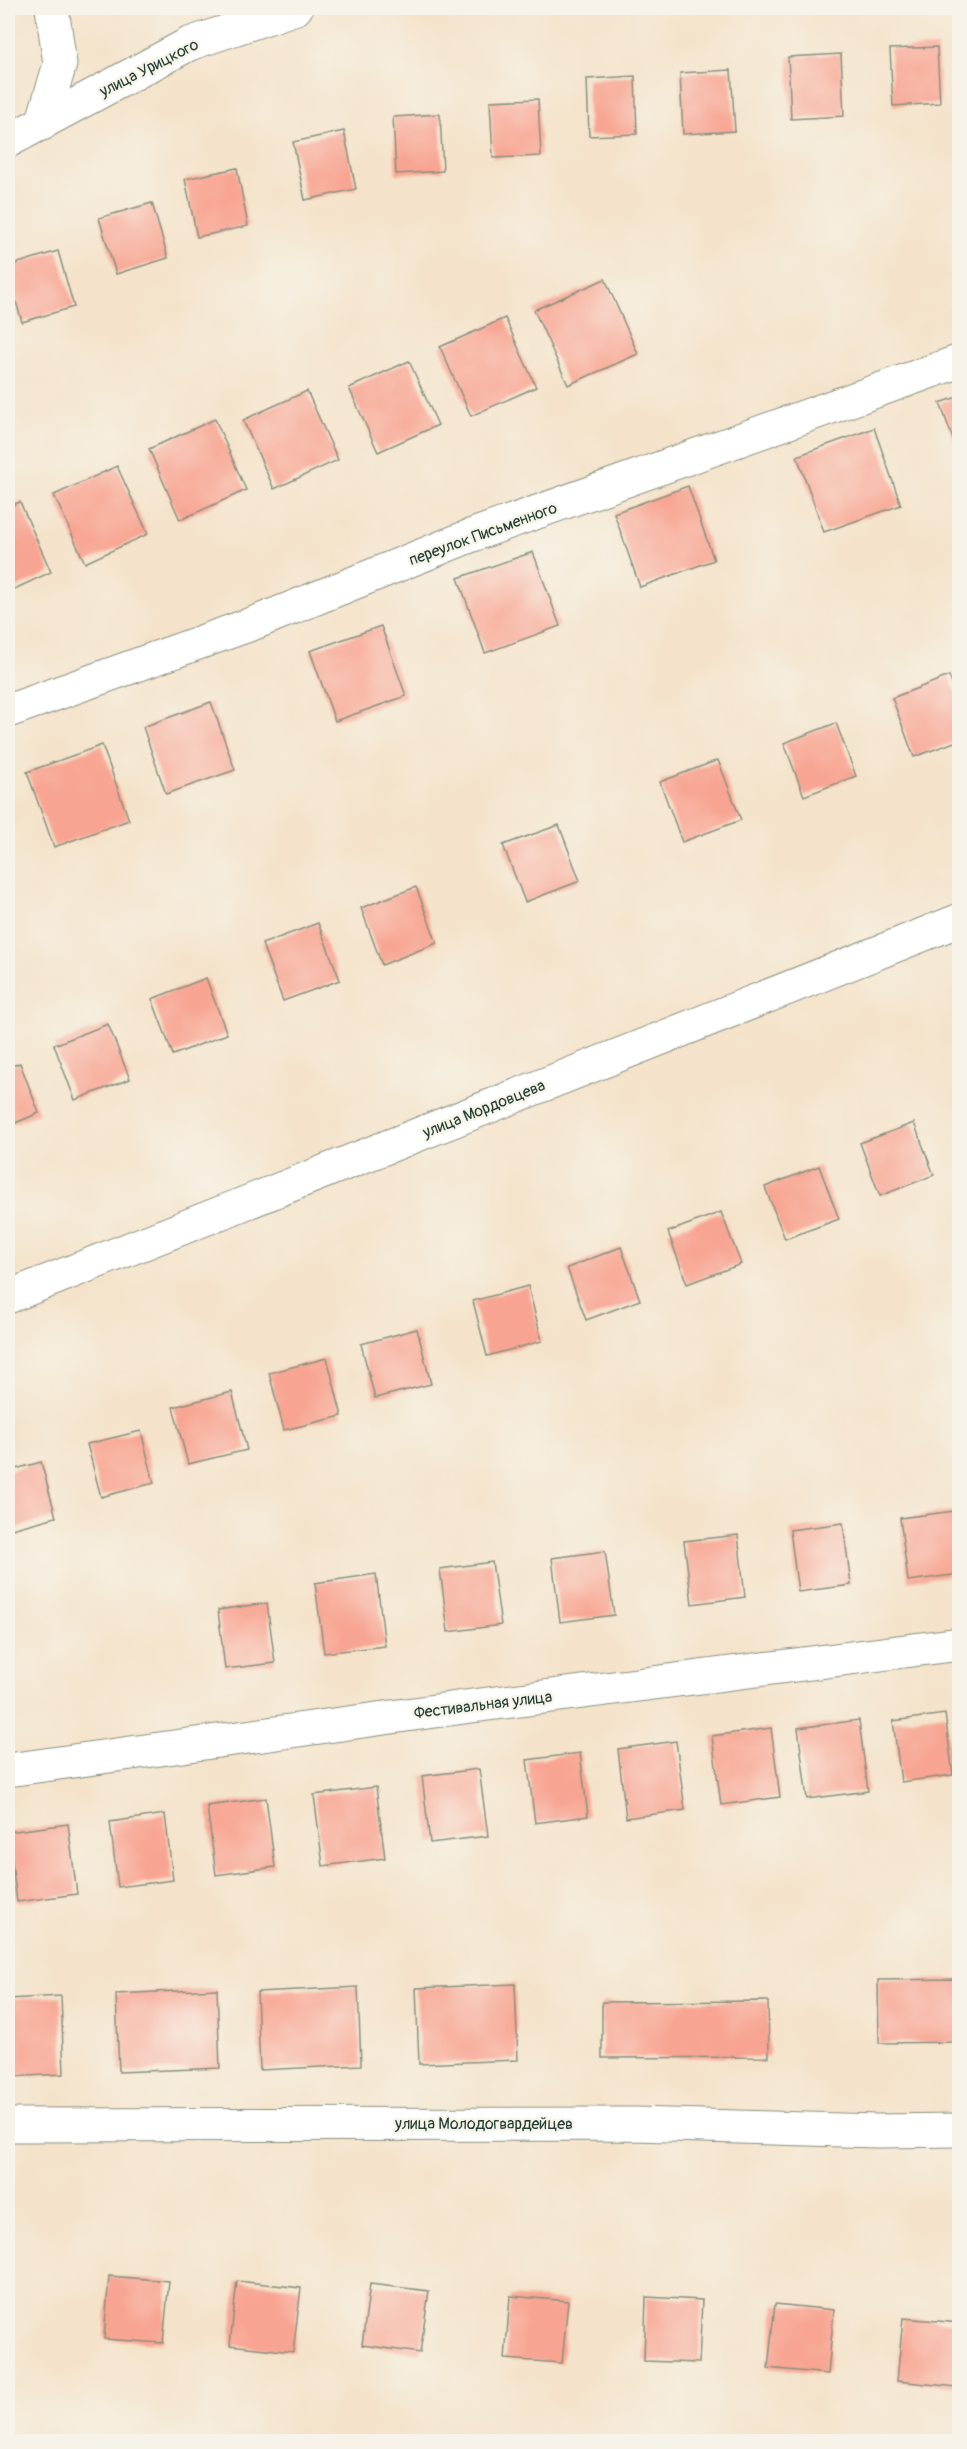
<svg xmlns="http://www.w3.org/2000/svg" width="967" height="2449" font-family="Pangolin,sans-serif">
	<rect width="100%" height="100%" fill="#f7f3e8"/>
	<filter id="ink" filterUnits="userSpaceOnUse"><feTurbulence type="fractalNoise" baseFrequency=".0167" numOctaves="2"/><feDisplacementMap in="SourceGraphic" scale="12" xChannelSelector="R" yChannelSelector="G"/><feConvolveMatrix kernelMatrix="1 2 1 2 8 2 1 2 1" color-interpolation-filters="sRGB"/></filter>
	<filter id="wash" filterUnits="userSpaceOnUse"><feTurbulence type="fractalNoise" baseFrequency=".008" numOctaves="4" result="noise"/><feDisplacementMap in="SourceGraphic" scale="24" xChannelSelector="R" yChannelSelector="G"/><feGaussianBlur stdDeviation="1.35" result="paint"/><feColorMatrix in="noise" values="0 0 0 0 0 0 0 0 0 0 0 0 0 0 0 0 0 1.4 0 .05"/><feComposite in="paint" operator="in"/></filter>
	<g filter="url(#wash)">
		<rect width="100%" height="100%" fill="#f4e3ca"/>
		<g id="blocks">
			<g fill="#f8a492">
				<path d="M937,47L940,103L893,106L890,49Z"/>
				<path d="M841,54L844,116L791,119L788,57Z"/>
				<path d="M731,70L735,131L683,134L680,73Z"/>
				<path d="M635,76L637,134L589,136L587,79Z"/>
				<path d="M538,99L541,156L493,158L490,101Z"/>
				<path d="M440,114L443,171L396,174L393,117Z"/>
				<path d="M344,131L356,189L305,200L293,142Z"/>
				<path d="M237,168L248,226L197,237L185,179Z"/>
				<path d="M152,203L168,258L116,274L99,218Z"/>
				<path d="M58,251L74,307L22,322L8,274V266Z"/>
				<path d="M605,279L638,354L568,385L534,310Z"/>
				<path d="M505,318L536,387L471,416L440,347Z"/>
				<path d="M409,361L438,425L378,452L349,388Z"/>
				<path d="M307,391L338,460L274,489L243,420Z"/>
				<path d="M960,396V456H959L940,403Z"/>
				<path d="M215,419L246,490L180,520L149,449Z"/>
				<path d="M874,428L901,505L824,532L797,456Z"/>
				<path d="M117,466L148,534L85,563L54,495Z"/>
				<path d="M688,486L714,560L640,587L614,513Z"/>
				<path d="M20,502L51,572L8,592V507Z"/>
				<path d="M533,552L560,626L485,653L458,578Z"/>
				<path d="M381,626L406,696L335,721L310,651Z"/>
				<path d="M949,676L960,703V740L914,757L892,698Z"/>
				<path d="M211,702L235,770L166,794L143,727Z"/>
				<path d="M836,723L856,776L804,796L784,743Z"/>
				<path d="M102,745L129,820L54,847L27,772Z"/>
				<path d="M718,760L741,820L682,842L660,782Z"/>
				<path d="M559,825L580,881L525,902L503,845Z"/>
				<path d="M416,887L437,943L382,965L361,908Z"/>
				<path d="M318,923L340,980L283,1001L262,944Z"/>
				<path d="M206,978L227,1034L173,1055L152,999Z"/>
				<path d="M108,1024L130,1079L75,1100L54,1045Z"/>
				<path d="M20,1063L39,1113L8,1126V1067Z"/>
				<path d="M914,1123L934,1175L880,1196L860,1143Z"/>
				<path d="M819,1166L839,1219L785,1239L765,1187Z"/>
				<path d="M721,1212L741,1264L687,1284L668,1232Z"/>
				<path d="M621,1247L640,1300L586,1320L567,1268Z"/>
				<path d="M528,1286L542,1341L487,1356L473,1301Z"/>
				<path d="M417,1329L431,1384L375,1398L361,1344Z"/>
				<path d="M327,1358L342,1416L284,1430L269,1373Z"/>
				<path d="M232,1392L247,1450L188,1464L173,1407Z"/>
				<path d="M141,1431L154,1483L101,1497L87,1444Z"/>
				<path d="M41,1462L56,1517L8,1530V1471Z"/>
				<path d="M954,1511L960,1555V1574L908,1581L900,1518Z"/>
				<path d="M843,1523L851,1585L798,1592L790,1530Z"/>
				<path d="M738,1535L745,1597L692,1604L684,1541Z"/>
				<path d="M605,1551L614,1615L560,1622L552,1558Z"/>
				<path d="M492,1562L501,1625L448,1632L440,1569Z"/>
				<path d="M376,1574L385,1646L324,1653L315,1583Z"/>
				<path d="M267,1603L275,1663L225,1669L218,1610Z"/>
				<path d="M945,1714L953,1775L901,1782L893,1721Z"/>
				<path d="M859,1720L868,1791L807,1799L798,1728Z"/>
				<path d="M771,1728L780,1797L721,1805L712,1736Z"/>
				<path d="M676,1741L685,1810L626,1818L618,1749Z"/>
				<path d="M580,1753L588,1816L535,1823L527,1760Z"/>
				<path d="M479,1769L488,1836L430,1843L422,1776Z"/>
				<path d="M376,1787L385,1858L323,1866L314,1795Z"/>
				<path d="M266,1798L275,1867L216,1875L207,1806Z"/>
				<path d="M165,1814L173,1880L118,1887L110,1822Z"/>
				<path d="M68,1824L77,1894L17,1902L8,1832Z"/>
				<path d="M960,1979V2042L879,2043L878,1980Z"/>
				<path d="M515,1984L518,2060L419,2064L416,1988Z"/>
				<path d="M358,1987L361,2065L260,2070L257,1992Z"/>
				<path d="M217,1989L220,2068L119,2072L116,1994Z"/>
				<path d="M61,1996L64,2074L8,2077V1999Z"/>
				<path d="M768,2001L769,2057L602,2058V2002Z"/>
				<path d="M109,2276L169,2281L163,2343L104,2339Z"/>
				<path d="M237,2281L301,2288L293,2352L230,2345Z"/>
				<path d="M370,2284L429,2291L420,2353L362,2345Z"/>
				<path d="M510,2296L568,2301L562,2363L505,2359Z"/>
				<path d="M646,2297L702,2300L699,2363L644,2361Z"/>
				<path d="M775,2304L834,2310L828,2374L768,2368Z"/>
				<path d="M903,2318L960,2323L957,2387L897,2381Z"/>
			</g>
		</g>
	</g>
	<g filter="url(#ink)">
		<use href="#blocks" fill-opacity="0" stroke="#8a907f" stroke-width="1.5"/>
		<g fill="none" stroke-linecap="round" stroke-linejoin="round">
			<g stroke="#8a907f" stroke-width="35">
				<g id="street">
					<path d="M42,124L60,64L52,8"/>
					<path d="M8,141L189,44L296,8"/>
					<path d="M8,711L257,622L470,536L960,361"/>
					<path d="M8,1297L960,920"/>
					<path d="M8,1770L464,1707L960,1644"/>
					<path d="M8,2125L635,2124L877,2131L960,2130"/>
				</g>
			</g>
			<use href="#street" stroke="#fff" stroke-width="33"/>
		</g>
	</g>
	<g text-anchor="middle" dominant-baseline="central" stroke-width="4.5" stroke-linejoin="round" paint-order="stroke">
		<g font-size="16" fill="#1f3d34" stroke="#f7f3e8">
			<text transform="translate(149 68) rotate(-27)">улица Урицкого</text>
			<text transform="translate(483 534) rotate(-20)">переулок Письменного</text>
			<text transform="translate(484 1109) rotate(-22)">улица Мордовцева</text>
			<text transform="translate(483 1705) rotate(-7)">Фестивальная улица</text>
			<text x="484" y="2124">улица Молодогвардейцев</text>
		</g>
	</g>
	<rect width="967" height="2449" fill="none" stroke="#f7f3e8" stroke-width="30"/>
</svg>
